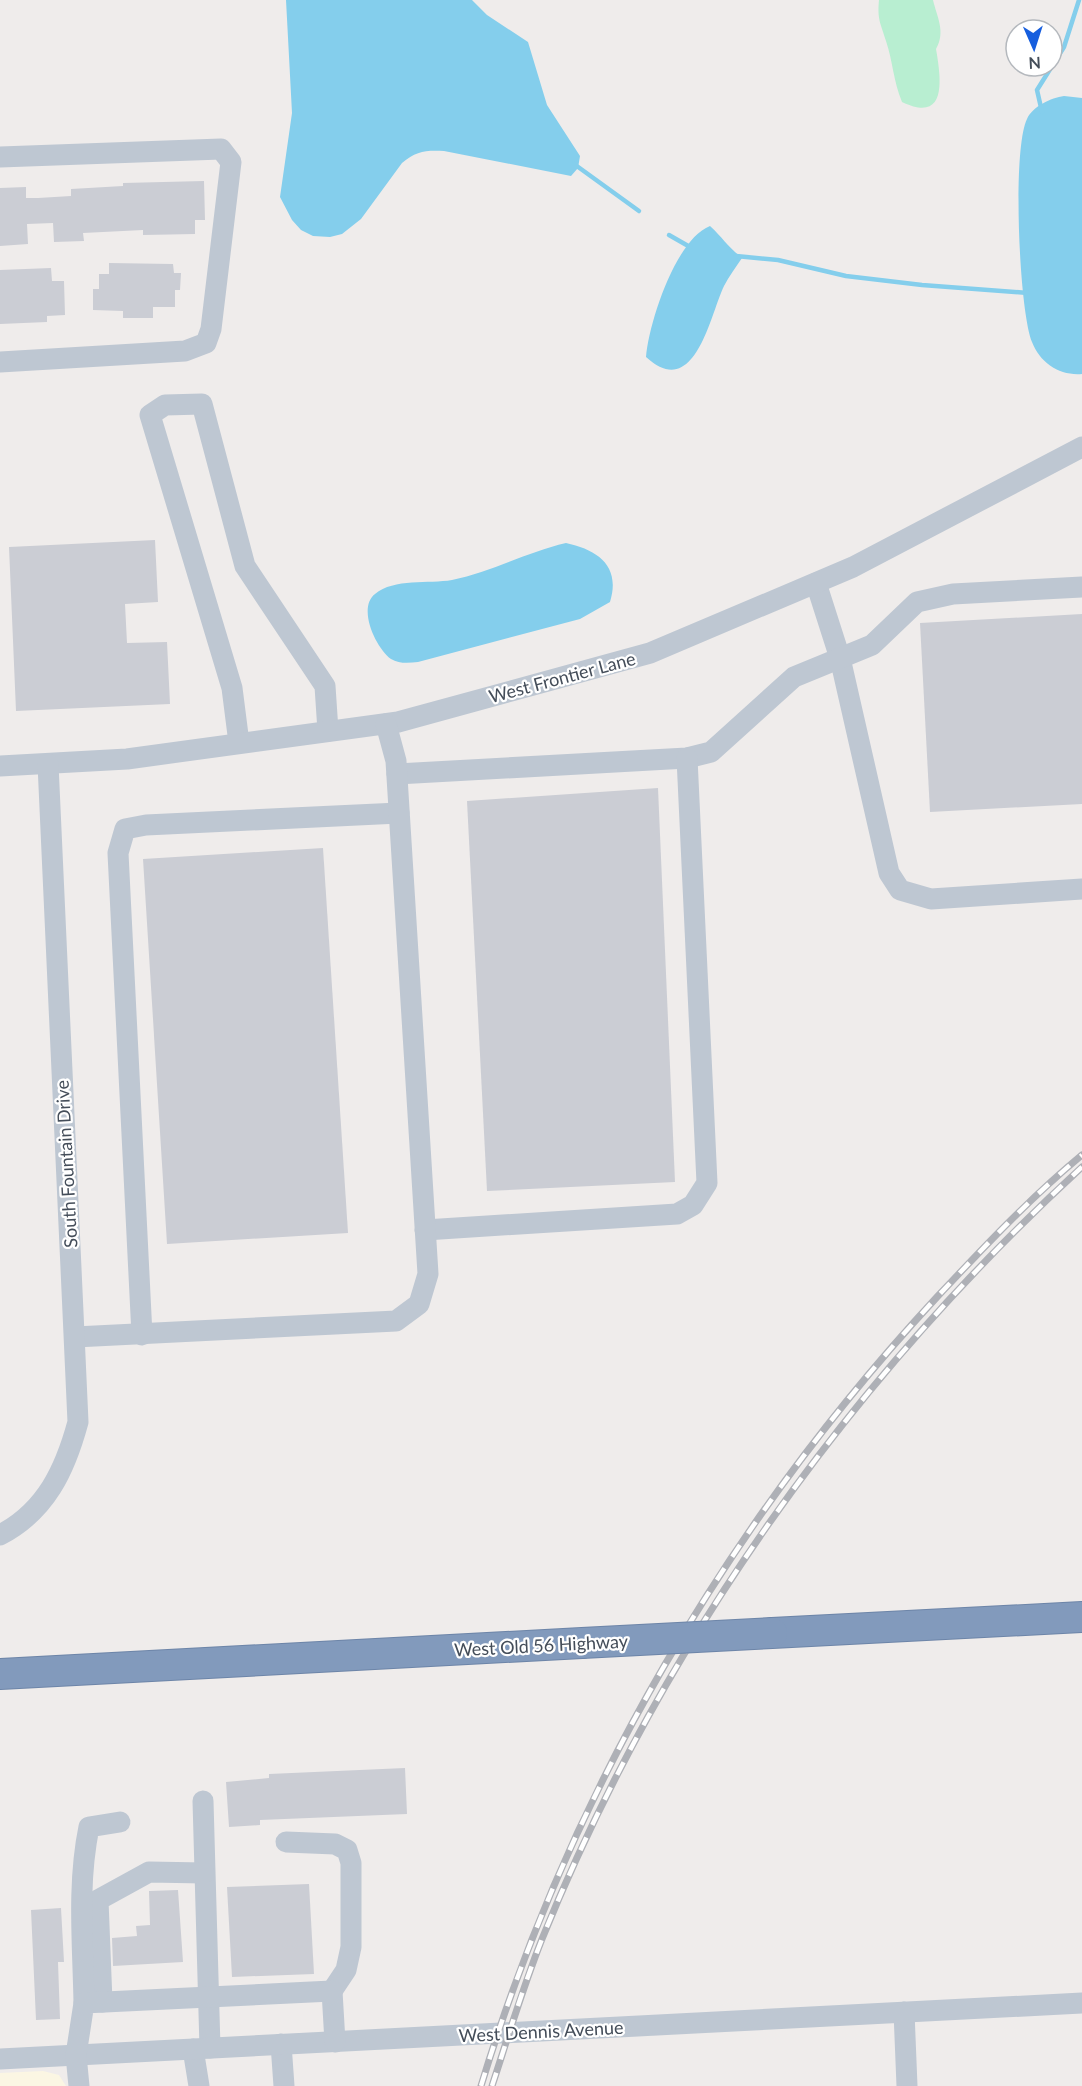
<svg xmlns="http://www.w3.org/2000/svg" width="1082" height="2086" font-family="Lato,sans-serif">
	<rect width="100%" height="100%" fill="#efeceb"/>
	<path fill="#fbf6e3" d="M43,2071L59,2075L66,2086H0V2073Z"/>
	<path fill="#b8eed1" d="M879,0H933C937,17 946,32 936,49C941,78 948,124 902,102C893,80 893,62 886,41C881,24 877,20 879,0Z"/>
	<g fill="#84ceec">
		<path d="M286,0H472L487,15L528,42L547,105L580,156L578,168L571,176L444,151C426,150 416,151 402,163L361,219L342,234L330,237L313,236L301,230L292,220L280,197L292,113Z"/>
		<path d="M1064,96L1082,98V374C1060,376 1040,363 1032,342C1019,310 1012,150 1027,119C1033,106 1051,98 1064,96Z"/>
		<path d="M710,226C723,238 727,246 742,258C736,267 729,276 724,286C710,315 695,402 646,357C649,322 676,239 710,226Z"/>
		<path d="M566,543C598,550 621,566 610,602L580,619L418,662C409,663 399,664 391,659C376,648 357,608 375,594C394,578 429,584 452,580C491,572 527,552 566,543Z"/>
	</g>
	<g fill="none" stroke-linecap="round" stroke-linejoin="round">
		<g stroke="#84ceec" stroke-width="4.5">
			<path d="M1042,112L1037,90L1064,47L1079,0"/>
			<path d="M574,164L639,211"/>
			<path d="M669,235L690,247"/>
			<path d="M736,256L778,260L846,276L922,285L1028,293"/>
		</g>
	</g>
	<g fill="#cbcdd4">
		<path d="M204,181L205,220H195V234L143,235V230L83,233L84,241L54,242L53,223L27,224L28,244L0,246V188L26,187V198H38L71,196V189L123,186V183Z"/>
		<path d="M109,263L173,264L174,273H181L180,290H175V307H153V318H123V311L93,310V289H99V274H109Z"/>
		<path d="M51,268L52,281H64L65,315L47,316V322L0,324V270Z"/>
		<path d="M155,540L158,602L125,604L127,643L167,642L170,704L16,711L9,547Z"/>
		<path d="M1082,614V804L930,812L920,623Z"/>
		<path d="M658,788L675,1182L487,1191L467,801Z"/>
		<path d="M323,848L348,1233L167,1244L143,859Z"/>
		<path d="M405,1768L407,1814L260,1820V1825L229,1827L226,1782L269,1778V1774Z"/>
		<path d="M309,1884L314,1974L232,1977L227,1887Z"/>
		<path d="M178,1890L183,1962L113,1966L112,1938L137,1936L136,1926L150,1925L149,1891Z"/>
		<path d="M61,1908L64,1962H58L60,2019L36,2020L31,1910Z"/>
	</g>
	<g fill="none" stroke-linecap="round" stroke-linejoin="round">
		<g stroke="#6d85a8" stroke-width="32">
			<g id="highway">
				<path d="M772,1633L1082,1617"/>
				<path d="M0,1674L582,1643"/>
			</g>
		</g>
		<g stroke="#bec7d2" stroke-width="21">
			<path d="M0,157L221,149L231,162L211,329L206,343L185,351L0,362"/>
			<path d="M816,583L840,658L889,873L900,890L931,899L1082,889"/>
			<path d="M239,743L232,688L150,415L165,405L202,404L245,566L325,686L328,731"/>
			<path d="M0,766L127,759L398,722L650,653L853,567L1082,447"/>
			<path d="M397,774L687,758L711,752L794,677L872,645L917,602L953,594L1082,587"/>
			<path d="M425,1230L677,1214L693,1205L707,1183L687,758"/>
			<path d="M142,1335L118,853L125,829L146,825L399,813"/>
			<path d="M75,1337L396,1321L419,1304L428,1274L396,761L386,724"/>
			<path d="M0,1535C46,1511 65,1470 78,1422L48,764"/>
			<path d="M203,1801L210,2048"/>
			<path d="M286,1842L335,1844L347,1850L351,1863V1947L346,1970L332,1991"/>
			<path d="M102,2002L98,1900L149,1872L204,1873"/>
			<path d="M84,2003C83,1945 77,1885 89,1827L120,1822"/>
			<path d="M904,2012L907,2086"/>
			<path d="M281,2044L284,2086"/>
			<path d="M193,2049L199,2086"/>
			<path d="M0,2059L1082,2003"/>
			<path d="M79,2086L76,2055L84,2003L332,1991L335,2042"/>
		</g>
		<use href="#highway" stroke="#829abc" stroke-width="30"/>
		<g stroke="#aeb0b6" stroke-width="7">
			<g id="rail">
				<path d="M481,2086C570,1793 729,1521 937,1297C983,1248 1030,1198 1082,1155"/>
				<path d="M492,2086C508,2037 523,1987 542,1939C661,1645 849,1381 1082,1167"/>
			</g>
		</g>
		<use href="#rail" stroke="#fff" stroke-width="4.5" stroke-dasharray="14" stroke-linecap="butt"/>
		<g stroke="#6d85a8" stroke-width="32" stroke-linecap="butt">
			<path id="highway-bridge" d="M582,1643L772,1633"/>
		</g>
		<use href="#highway-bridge" stroke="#829abc" stroke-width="30"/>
	</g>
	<g text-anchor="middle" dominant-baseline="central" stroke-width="4.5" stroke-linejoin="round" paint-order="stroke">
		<g font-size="18" fill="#444d59" stroke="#fff">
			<text transform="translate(562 677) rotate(-15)">West Frontier Lane</text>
			<text transform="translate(66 1164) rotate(-93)">South Fountain Drive</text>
			<text transform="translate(541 1645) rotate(-3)">West Old 56 Highway</text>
			<text transform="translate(541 2031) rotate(-3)">West Dennis Avenue</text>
		</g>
	</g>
	<g transform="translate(1034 48) rotate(177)"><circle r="28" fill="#ffffff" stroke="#b4b8bd" stroke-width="1.5"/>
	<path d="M0-4.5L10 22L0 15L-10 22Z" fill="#165ede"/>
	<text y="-9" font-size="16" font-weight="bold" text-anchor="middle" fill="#444d59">N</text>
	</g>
</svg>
